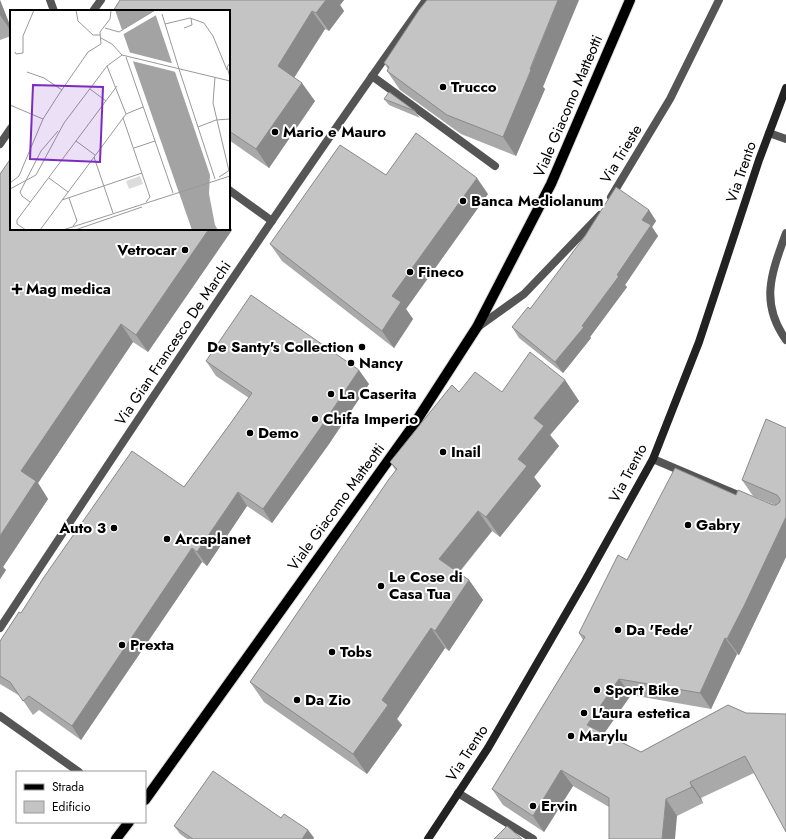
<svg xmlns="http://www.w3.org/2000/svg" width="786" height="839" font-family="Jost,sans-serif">
	<rect width="100%" height="100%" fill="#fff"/>
	<g fill="none" stroke-linecap="round" stroke-linejoin="round">
		<g stroke="#dbdbdb" stroke-width="12">
			<g id="primary">
				<path d="M145,800L413,426L477,327L551,184L630,0"/>
				<path d="M116,839L129,822"/>
			</g>
		</g>
		<g stroke="#555" stroke-width="8">
			<path d="M769,133L786,139"/>
			<path d="M786,233C772,272 759,302 786,340"/>
		</g>
		<g stroke="#555" stroke-width="8">
			<path d="M50,0L54,11"/>
			<path d="M93,11L101,0"/>
			<path d="M372,76L495,166"/>
			<path d="M0,144L11,128"/>
			<path d="M229,190L272,221"/>
			<path d="M611,197L670,99L719,0"/>
			<path d="M478,327L524,294L600,215"/>
			<path d="M653,459L745,498"/>
			<path d="M0,628C139,417 279,206 426,0"/>
			<path d="M0,716L79,772"/>
			<path d="M458,793L533,839"/>
		</g>
		<path stroke="#222" stroke-width="8" d="M428,839L488,748L586,579L653,459L699,342L759,160L786,88"/>
		<use href="#primary" stroke="#000" stroke-width="10"/>
	</g>
	<g fill="#a9a9a9">
		<path d="M0,0L11,28V36L0,40Z"/>
		<path d="M120,0H344L340,5L344,11L329,31L325,29L294,78L315,101L269,168L229,140V11Z"/>
		<path d="M384,63L543,87L545,89L516,156L461,134L400,90L387,71L388,69Z"/>
		<path d="M384,99L415,111L420,118L389,105Z"/>
		<path d="M11,158L229,229V225L232,230L148,352L133,342L38,483L48,499L3,567L6,570L0,579Z"/>
		<path d="M386,175L488,194L406,309L413,319L394,348L282,261L270,244Z"/>
		<path d="M649,210L656,221L652,227L658,236L625,285L627,287L590,337L591,338L563,373L519,338L512,327Z"/>
		<path d="M206,361L369,384L329,444L272,523L247,506L207,566L202,562L81,740L39,710L33,715L20,696L0,684V641L21,613L184,487L230,424L249,398L216,376Z"/>
		<path d="M565,380L579,401L550,435L559,446L534,477L541,486L500,537L492,531L459,573L469,580L483,600L449,651L445,648L397,719L402,725L367,774L264,702L250,682L396,471L390,462L459,392H502Z"/>
		<path d="M786,428V557L739,655L737,654L711,709L631,695L604,733L641,752L728,705L754,773L701,798L703,803L677,816L609,807L573,786L544,832L503,805L492,789L583,640L579,633L627,560L736,495L775,505L753,496L742,480Z"/>
		<path d="M281,818L308,830L314,838L313,839H187L180,834L174,826Z"/>
	</g>
	<g fill="#898989">
		<path d="M0,0L11,28V31L0,15Z"/>
		<path d="M326,0H344L340,5L344,11L329,31L316,13Z"/>
		<path d="M558,0H579L543,87L545,89L516,156L503,137Z"/>
		<path d="M312,11L325,29L290,84L278,66Z"/>
		<path d="M302,83L315,101L269,168L256,149Z"/>
		<path d="M477,178L488,194L406,309L413,319L394,348L382,331L392,296Z"/>
		<path d="M649,210L656,221L652,227L658,236L625,285L627,287L590,337L591,338L563,373L555,362L582,326L617,275L642,220Z"/>
		<path d="M229,225L232,230L148,352L136,335L209,229H229Z"/>
		<path d="M121,324L133,342L38,483L48,499L3,567L6,570L0,579V536L21,471Z"/>
		<path d="M359,370L369,384L329,444L272,523L263,509Z"/>
		<path d="M565,380L579,401L550,435L559,446L534,477L541,486L500,537L486,517L518,459L534,418Z"/>
		<path d="M238,492L247,506L207,566L197,552Z"/>
		<path d="M478,511L492,531L453,579L439,559Z"/>
		<path d="M786,517V557L739,655L727,639Z"/>
		<path d="M192,548L202,562L81,740L72,726Z"/>
		<path d="M469,580L483,600L449,651L435,631Z"/>
		<path d="M431,628L445,648L397,719L402,725L367,774L353,754L382,700Z"/>
		<path d="M725,638L737,654L711,709L700,693Z"/>
		<path d="M619,679L631,695L599,741L587,725Z"/>
		<path d="M561,770L573,786L544,832L533,816Z"/>
		<path d="M690,782L701,798L703,803L692,787Z"/>
		<path d="M666,799L677,816L675,839H662Z"/>
		<path d="M308,830L314,838L313,839H302Z"/>
	</g>
	<g fill="#c4c4c4" stroke="#898989">
		<path d="M120,0H326L316,13L312,11L278,66L302,83L256,149L229,131V11H113Z"/>
		<path d="M427,0H558L530,69L531,70L503,137L447,115L387,71L389,67L384,63L419,10Z"/>
		<path d="M389,92L415,111L384,99Z"/>
		<path d="M416,133L477,178L392,296L401,302L382,331L270,244L340,145L386,175Z"/>
		<path d="M11,158V229H209L136,335L121,324L21,471L36,481L0,536V174Z"/>
		<path d="M616,187L649,210L642,220L651,225L617,275L619,276L582,326L584,327L555,362L512,327L528,307L530,309L585,236Z"/>
		<path d="M251,295L359,370L319,430L263,509L238,492L197,552L192,548L72,726L29,696L23,701L10,682L0,676V641L19,612L21,613L44,577L132,451L184,487L230,424L252,393L206,361Z"/>
		<path d="M530,352L565,380L534,418L544,426L518,459L527,466L486,517L478,511L439,559L469,580L435,631L431,628L382,700L388,705L353,754L250,682L389,479L397,469L390,462L452,385L459,392L475,372L502,392Z"/>
		<path d="M766,419L786,428V517L744,606L727,639L725,638L700,693L619,679L587,725L641,752L728,705L746,713L786,714V832L745,756L690,782L692,787L666,799L662,839H609V798L561,770L533,816L492,789L585,637L579,633L618,555L627,560L675,468L736,495L738,490L773,505H776L780,502V499L777,495L742,480Z"/>
		<path d="M213,771L281,818L284,814L308,830L302,839H193L174,826Z"/>
		<path d="M507,826L522,839H494Z"/>
	</g>
	<g fill="#000" stroke="#fff" stroke-width="1.5">
		<circle cx="443" cy="87" r="4"/>
		<circle cx="275" cy="132" r="4"/>
		<circle cx="463" cy="201" r="4"/>
		<circle cx="185" cy="250" r="4"/>
		<circle cx="410" cy="272" r="4"/>
		<path d="M15 283h4v4h4v4h-4v4h-4v-4h-4v-4h4z"/>
		<circle cx="362" cy="347" r="4"/>
		<circle cx="351" cy="363" r="4"/>
		<circle cx="331" cy="394" r="4"/>
		<circle cx="315" cy="419" r="4"/>
		<circle cx="250" cy="433" r="4"/>
		<circle cx="443" cy="452" r="4"/>
		<circle cx="688" cy="525" r="4"/>
		<circle cx="114" cy="528" r="4"/>
		<circle cx="167" cy="539" r="4"/>
		<circle cx="381" cy="586" r="4"/>
		<circle cx="618" cy="630" r="4"/>
		<circle cx="122" cy="645" r="4"/>
		<circle cx="332" cy="652" r="4"/>
		<circle cx="597" cy="690" r="4"/>
		<circle cx="297" cy="700" r="4"/>
		<circle cx="584" cy="713" r="4"/>
		<circle cx="571" cy="736" r="4"/>
		<circle cx="533" cy="806" r="4"/>
	</g>
	<g text-anchor="middle" dominant-baseline="central" stroke-width="4" stroke-linejoin="round" paint-order="stroke">
		<g font-size="15" font-weight="bold" fill="#000" stroke="#fff" text-anchor="start">
			<text x="451" y="87">Trucco</text>
			<text x="283" y="132">Mario e Mauro</text>
			<text x="471" y="201">Banca Mediolanum</text>
			<text x="177" y="250" text-anchor="end">Vetrocar</text>
			<text x="418" y="272">Fineco</text>
			<text x="26" y="289">Mag medica</text>
			<text x="354" y="347" text-anchor="end">De Santy's Collection</text>
			<text x="359" y="363">Nancy</text>
			<text x="339" y="394">La Caserita</text>
			<text x="323" y="419">Chifa Imperio</text>
			<text x="258" y="433">Demo</text>
			<text x="451" y="452">Inail</text>
			<text x="696" y="525">Gabry</text>
			<text x="106" y="528" text-anchor="end">Auto 3</text>
			<text x="175" y="539">Arcaplanet</text>
			<text x="389" y="577">Le Cose di<tspan x="389" dy="17">Casa Tua</tspan></text>
			<text x="626" y="630">Da 'Fede'</text>
			<text x="130" y="645">Prexta</text>
			<text x="340" y="652">Tobs</text>
			<text x="605" y="690">Sport Bike</text>
			<text x="305" y="700">Da Zio</text>
			<text x="592" y="713">L'aura estetica</text>
			<text x="579" y="736">Marylu</text>
			<text x="541" y="806">Ervin</text>
		</g>
		<g font-size="15" fill="#000" stroke="#fff">
			<text transform="translate(568 106) rotate(-67)">Viale Giacomo Matteotti</text>
			<text transform="translate(621 154) rotate(-59)">Via Trieste</text>
			<text transform="translate(741 172) rotate(-71)">Via Trento</text>
			<text transform="translate(173 343) rotate(-56)">Via Gian Francesco De Marchi</text>
			<text transform="translate(628 473) rotate(-62)">Via Trento</text>
			<text transform="translate(336 507) rotate(-54)">Viale Giacomo Matteotti</text>
			<text transform="translate(467 753) rotate(-57)">Via Trento</text>
		</g>
	</g>
	<g transform="translate(10 10)">
		<rect width="220" height="220" fill="#fff"/>
		<path d="M130,166L133,174L119,179L116,171Z" fill="#dcdcdc"/>
		<path d="M105,0H144L200,165L199,184L205,215L208,220H182Z" fill="#a3a3a3"/>
		<path d="M146,0L148,4L112,25L110,21ZM118,42L165,54L166,62L122,51Z" fill="#fff"/>
		<path fill="none" stroke="#999" stroke-width="1" d="M66,0L68,11L83,25H90M152,4L169,59M155,14L180,8L194,13L203,26L217,60M95,18L109,22L145,0M174,18L182,15L181,8M91,28L102,34L112,45M5,42L6,44L13,43V26L24,0M112,45L220,71M116,47L163,183M220,53L217,57L220,67M169,59L205,169M17,62L34,68L52,80M205,67L203,93L219,161M80,79L96,91M0,95L33,109M116,104L133,97M113,108L140,187L136,192M206,110L220,109M188,117L206,110M66,131L85,145M124,138L145,131M84,147L103,203M209,167L220,160M39,168L58,182M0,173L9,166L33,109L49,84L78,42L91,34L90,22L100,9L101,0M0,179L26,165L54,113L97,56L112,45M59,188L67,211L63,216M52,190L132,163M20,192L12,186L10,182L31,141L48,121M16,220L7,214V210L107,76M30,220L116,104L97,56M53,220L220,166M65,220L132,197"/>
		<path fill="#7b2cbf" fill-opacity="0.15" stroke="#7b2cbf" stroke-width="2" d="M23,75L93,77L90,152L20,149Z"/>
		<rect width="220" height="220" fill="none" stroke="#000" stroke-width="2"/>
	</g>
	<rect x="16" y="771" width="130" height="52" fill="#ffffff" stroke="#999999"/>
	<rect x="24" y="784" width="20" height="6" fill="#000000" stroke="#999999"/>
	<text x="52" y="791" font-size="12" fill="#000000">Strada</text>
	<rect x="24" y="801" width="20" height="12" fill="#c4c4c4" stroke="#999999"/>
	<text x="52" y="811" font-size="12" fill="#000000">Edificio</text>
</svg>
